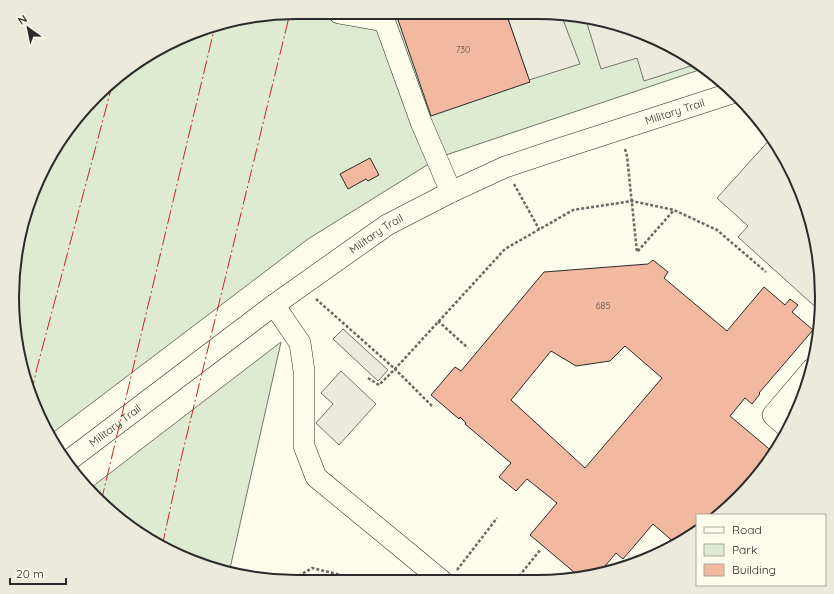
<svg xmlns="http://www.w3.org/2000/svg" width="834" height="594" font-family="Quicksand,sans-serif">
	<rect width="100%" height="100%" fill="#fdfbea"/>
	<g fill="#deebd1" stroke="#74746e">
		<path d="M297,12L593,18L680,50L702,69L440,157L308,239L51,434L34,406L14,334V260L41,171L83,109L139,60L223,22Z"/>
		<path d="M281,342L229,573L223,572L171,553L123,523L88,490Z"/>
	</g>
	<g fill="#eceadb" stroke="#74746e">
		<path d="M507,16L562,17L580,64L529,80Z"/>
		<path d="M585,17L593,18L680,50L697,64L644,81L637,58L601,69Z"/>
		<path d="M772,137L784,155L807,206L820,260L821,312L738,237L748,226L717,198Z"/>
		<path d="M343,329L388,370L378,381L333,339Z"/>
		<path d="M341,371L376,404L339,445L316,423L333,404L321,393Z"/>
	</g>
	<g fill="#f2b8a0" stroke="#2b2b2b" fill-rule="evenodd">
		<path d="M396,14L507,16L530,82L431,116Z"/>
		<path d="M370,158L379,175L368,181L366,179L348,189L340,174Z"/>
		<path d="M653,260L668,272L664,278L727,331L764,287L785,305L790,299L798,305L792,312L813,330L759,393L760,394L752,404L745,398L730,416L774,453L763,471L725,511L719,515H697V530L676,544L653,524L623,559L616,553L600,572L581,578L530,535L557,503L527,479L516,491L499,477L511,463L465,424L466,423L460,417L459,419L431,395L455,367L461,371L544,272L648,264ZM625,346L662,378L585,468L511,400L551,351L576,366L610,361Z"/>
	</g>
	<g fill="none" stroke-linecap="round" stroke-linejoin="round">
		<g stroke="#2b2b2b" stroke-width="22">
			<g id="minor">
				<path d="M339,13L384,21"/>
				<path d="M382,14L421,122L451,192"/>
				<path d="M274,305L300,343L304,371V446L316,477L441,580"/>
				<path d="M789,429L773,415L812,369"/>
				<path id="s1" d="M68,461L274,305L387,225L451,192L505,167L559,149L732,93"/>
			</g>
		</g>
		<g stroke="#6a6964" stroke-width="2.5" stroke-dasharray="3 2" stroke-linecap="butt">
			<path d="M625,149L627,156L637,252L674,210"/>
			<path d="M514,184L539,229"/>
			<path d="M316,299L395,369L505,249L573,210L632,201L674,210L717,230L766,272"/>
			<path d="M438,321L468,348"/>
			<path d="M368,378L379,385L395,369L432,406"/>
			<path d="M457,570L497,518"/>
			<path d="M516,580L541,549"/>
			<path d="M290,581L312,568L366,581"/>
		</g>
		<use href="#minor" stroke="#fdfbea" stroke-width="21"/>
		<g stroke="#c62828" stroke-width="1" stroke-dasharray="14 3 2 3" stroke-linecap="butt">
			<path d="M31,394L37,368L113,82"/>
			<path d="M101,502L215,26"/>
			<path d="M162,547L180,463L290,13"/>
		</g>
	</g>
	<g text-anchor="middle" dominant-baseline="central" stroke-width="3" stroke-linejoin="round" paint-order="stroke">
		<g font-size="9" fill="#5d4e48">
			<text x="463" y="49">730</text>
			<text x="603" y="305">685</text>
		</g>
		<g font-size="11" fill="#2b2b2b" stroke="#fdfbea">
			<text stroke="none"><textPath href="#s1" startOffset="707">Military Trail</textPath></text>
			<text stroke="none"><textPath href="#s1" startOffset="383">Military Trail</textPath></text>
			<text stroke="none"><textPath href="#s1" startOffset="59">Military Trail</textPath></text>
		</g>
	</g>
	<path d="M0 0H834V594H0ZM297 19H537A278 278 0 0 1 815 297V297A278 278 0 0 1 537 575H297A278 278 0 0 1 19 297V297A278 278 0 0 1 297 19Z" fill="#eceadb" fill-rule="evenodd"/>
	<path fill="none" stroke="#2b2b2b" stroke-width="2" d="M297 19H537A278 278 0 0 1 815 297V297A278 278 0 0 1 537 575H297A278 278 0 0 1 19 297V297A278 278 0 0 1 297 19Z"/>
	<rect x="696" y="514" width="130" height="72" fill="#fdfbea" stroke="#a9a89e"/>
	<rect x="704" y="527" width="20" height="6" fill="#fdfbea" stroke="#a9a89e"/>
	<text x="732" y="534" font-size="12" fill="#2b2b2b">Road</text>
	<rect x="704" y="544" width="20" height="12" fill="#deebd1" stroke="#a9a89e"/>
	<text x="732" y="554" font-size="12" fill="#2b2b2b">Park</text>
	<rect x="704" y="564" width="20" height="12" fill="#f2b8a0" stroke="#a9a89e"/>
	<text x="732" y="574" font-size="12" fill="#2b2b2b">Building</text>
	<g transform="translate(28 28) rotate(327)" stroke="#fdfbea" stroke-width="3" paint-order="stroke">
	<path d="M0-3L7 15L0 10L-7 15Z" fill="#2b2b2b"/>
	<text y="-6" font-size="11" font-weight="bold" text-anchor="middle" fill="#2b2b2b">N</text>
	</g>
	<path d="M10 578v6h56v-6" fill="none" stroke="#2b2b2b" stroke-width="2"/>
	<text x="16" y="578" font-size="12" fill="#2b2b2b" stroke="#fdfbea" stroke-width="3" paint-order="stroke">20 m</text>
</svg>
